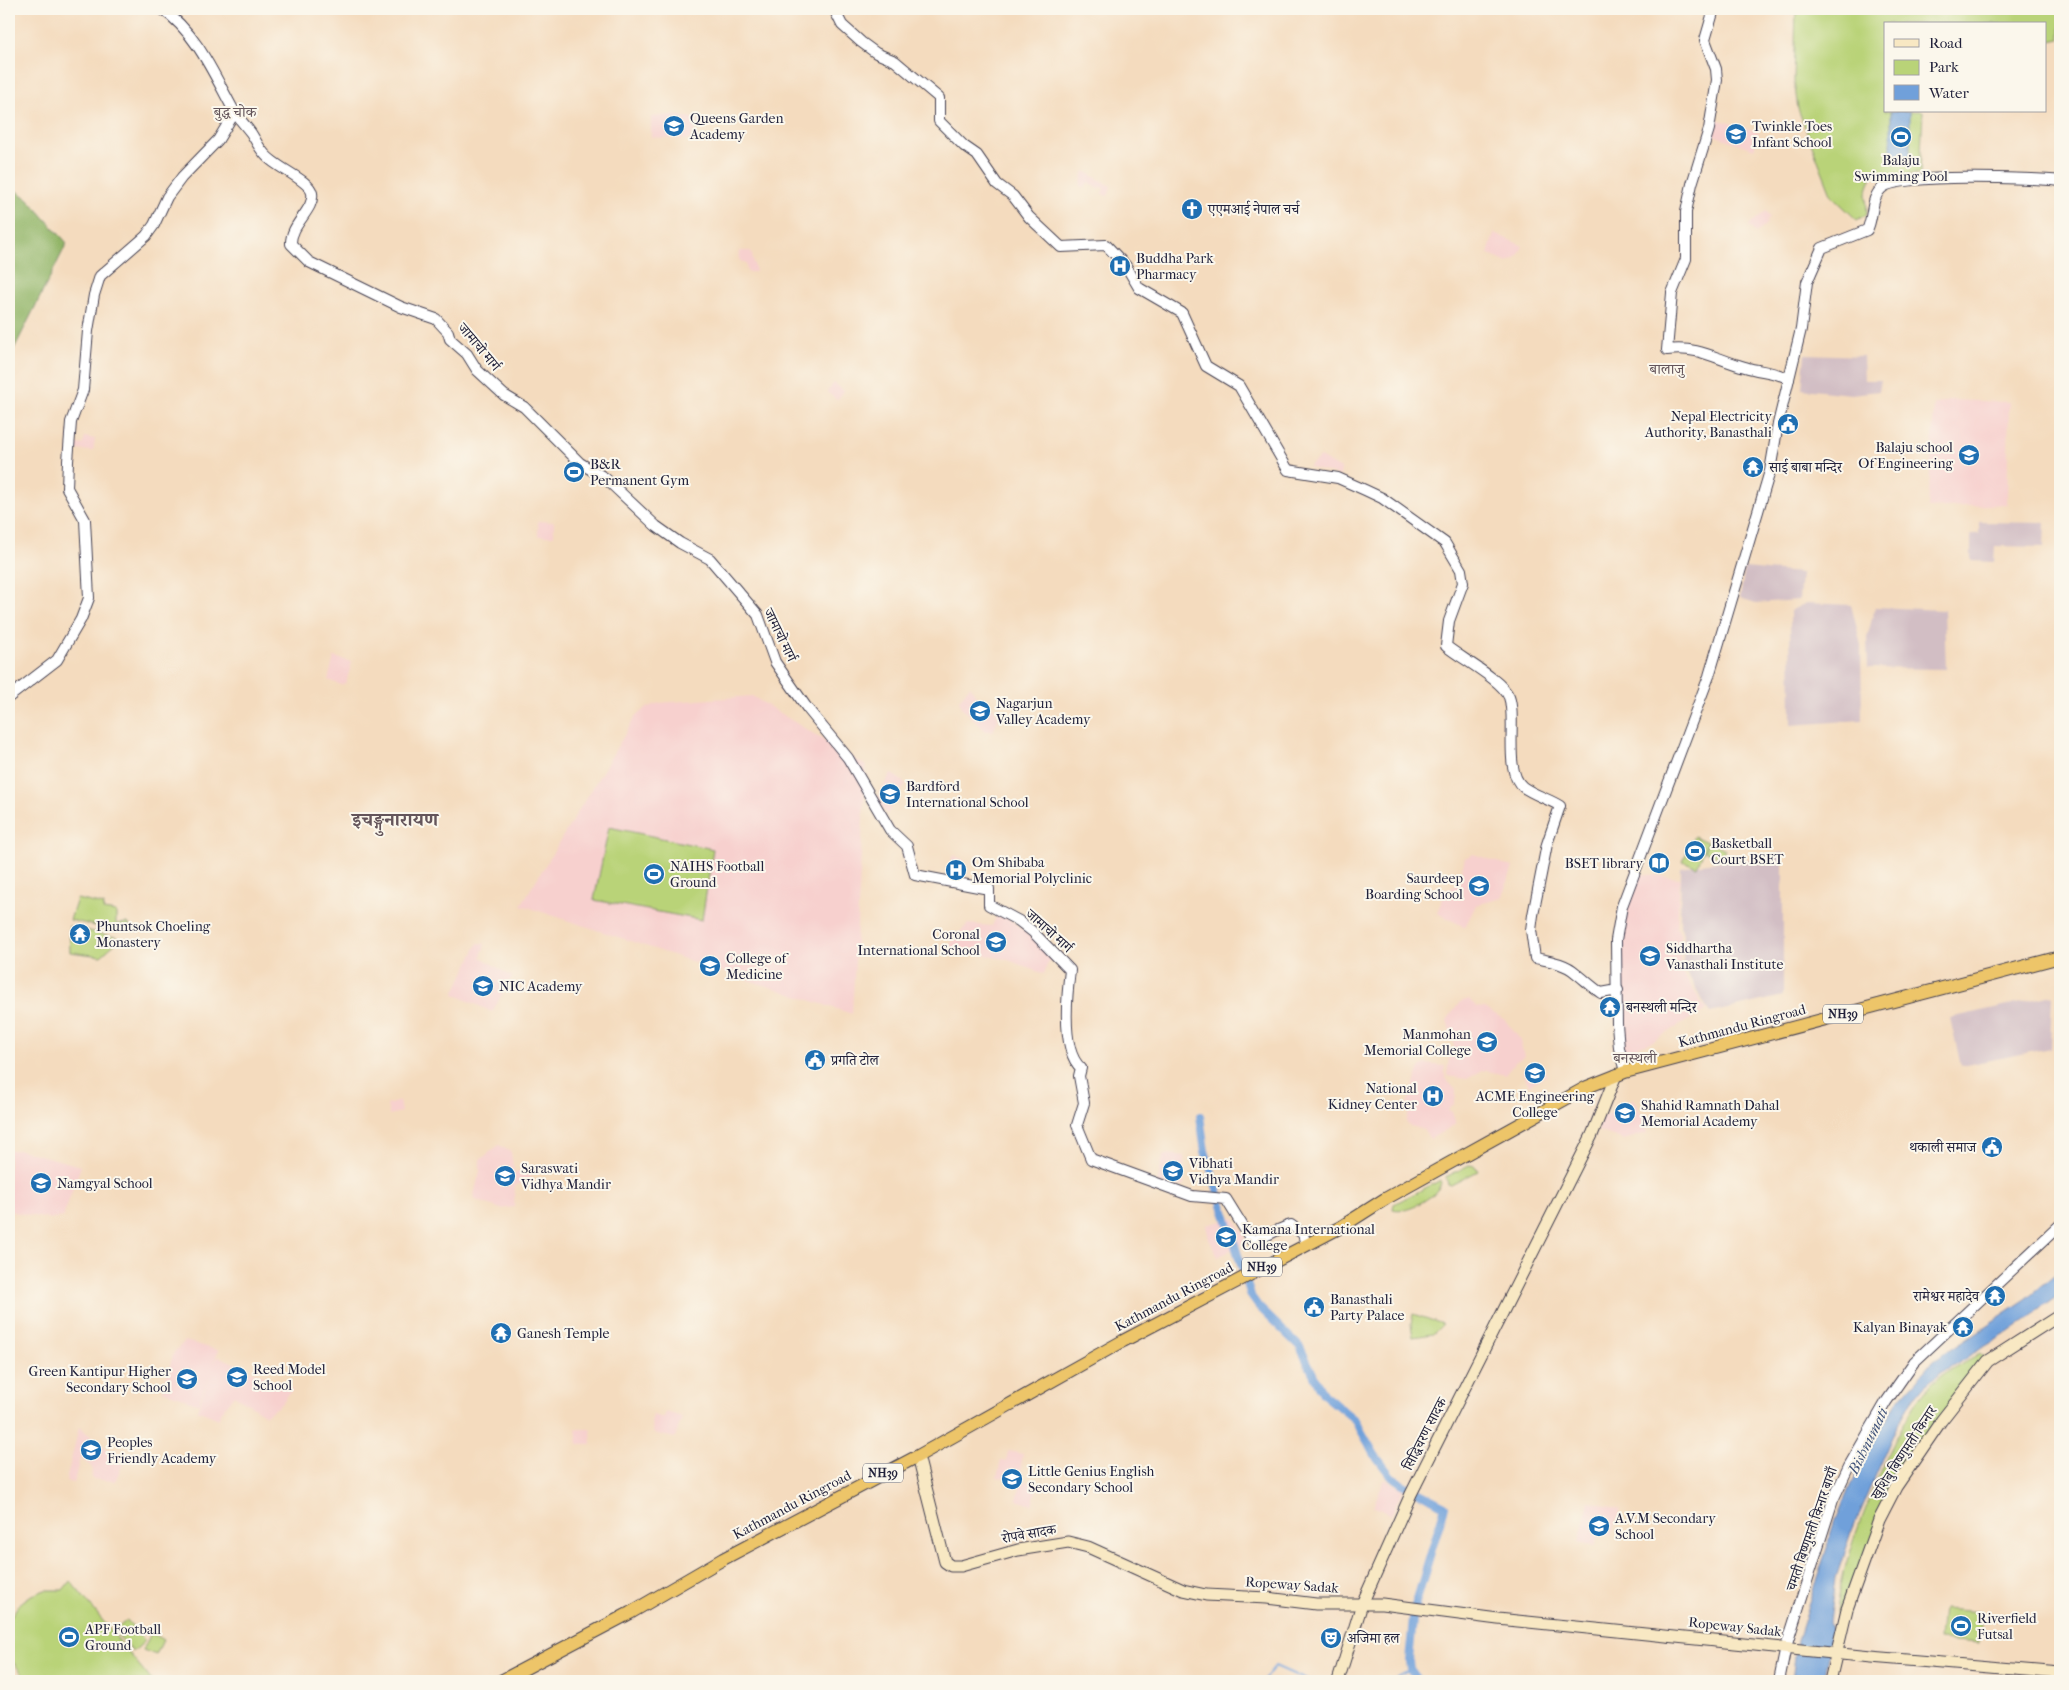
<svg xmlns="http://www.w3.org/2000/svg" width="2069" height="1690" font-family="'IM FELL French Canon','Noto Serif Devanagari',serif">
	<rect width="100%" height="100%" fill="#fbf7ec"/>
	<filter id="ink" filterUnits="userSpaceOnUse"><feTurbulence type="fractalNoise" baseFrequency=".02" numOctaves="2"/><feDisplacementMap in="SourceGraphic" scale="10" xChannelSelector="R" yChannelSelector="G"/><feConvolveMatrix kernelMatrix="1 2 1 2 8 2 1 2 1" color-interpolation-filters="sRGB"/></filter>
	<filter id="wash" filterUnits="userSpaceOnUse"><feTurbulence type="fractalNoise" baseFrequency=".0096" numOctaves="4" result="noise"/><feDisplacementMap in="SourceGraphic" scale="20" xChannelSelector="R" yChannelSelector="G"/><feGaussianBlur stdDeviation="1.12" result="paint"/><feColorMatrix in="noise" values="0 0 0 0 0 0 0 0 0 0 0 0 0 0 0 0 0 1.4 0 .05"/><feComposite in="paint" operator="in"/></filter>
	<g filter="url(#wash)">
		<rect width="100%" height="100%" fill="#f4dbbe"/>
		<g fill="#f7d0ce">
			<path d="M671,115L700,119L690,140L651,137V117Z"/>
			<path d="M1716,119L1759,132L1754,149L1713,135Z"/>
			<path d="M1084,171L1111,186L1108,196L1102,194L1104,188L1100,187L1099,189L1088,182L1085,187L1080,186Z"/>
			<path d="M1766,211L1770,217L1766,221L1768,223L1756,233L1748,226Z"/>
			<path d="M1494,233L1523,246L1517,258L1507,263L1488,254Z"/>
			<path d="M740,251H751L756,272H747L746,264L739,260Z"/>
			<path d="M834,383L844,391L837,400L827,392Z"/>
			<path d="M1948,400L2009,402L2007,504L1928,508L1934,405Z"/>
			<path d="M85,437L95,439L93,451L76,450L77,444L83,445Z"/>
			<path d="M1320,457L1341,469L1340,476L1308,467Z"/>
			<path d="M538,521L554,522V536H538Z"/>
			<path d="M334,657L352,662L346,683L341,685L328,680Z"/>
			<path d="M970,686L976,696L993,708L999,718L993,731H986L962,708L959,700Z"/>
			<path d="M752,696L866,766L852,1014L521,905L636,716L646,708L659,703Z"/>
			<path d="M891,773L906,784L887,814L875,801Z"/>
			<path d="M1473,854L1513,867L1502,898L1476,905L1465,927L1437,913L1443,897L1459,880L1465,858Z"/>
			<path d="M953,855L964,860L960,869L967,871L963,882L945,876Z"/>
			<path d="M1634,873L1680,878L1677,928L1681,935L1680,968L1706,1010L1653,1041L1624,1052L1619,1031L1620,944Z"/>
			<path d="M996,917H1007L1054,956L1047,965L1044,974L1006,959L947,950L954,938L968,924L992,926Z"/>
			<path d="M478,943L485,944L481,957L512,977L492,1012L454,994Z"/>
			<path d="M1469,999L1477,1007L1485,1008L1505,1020L1519,1038L1524,1056L1514,1063L1505,1075L1483,1070L1467,1079L1447,1076L1449,1057L1454,1046L1447,1020L1460,1002Z"/>
			<path d="M1540,1062L1547,1075L1529,1085L1522,1072Z"/>
			<path d="M1425,1064L1445,1066V1078L1456,1090L1455,1103L1448,1110L1452,1112L1456,1124L1430,1139L1423,1129L1410,1126L1406,1122L1409,1111L1406,1107L1419,1070Z"/>
			<path d="M1633,1099L1645,1120L1647,1133L1624,1140L1599,1131L1598,1120Z"/>
			<path d="M399,1101L401,1112L389,1115L387,1105Z"/>
			<path d="M499,1145L511,1152L514,1173L526,1168L532,1178L515,1186L514,1207L501,1209L473,1199L480,1171V1160Z"/>
			<path d="M9,1150H21L81,1166L63,1217L49,1219L9,1211Z"/>
			<path d="M1168,1154L1184,1156V1186L1169,1187L1157,1184L1163,1156Z"/>
			<path d="M1234,1218L1245,1235L1244,1243L1218,1257L1209,1239L1206,1225Z"/>
			<path d="M185,1341L218,1350L214,1363L218,1356L293,1389L281,1404L266,1415L234,1395L220,1413L219,1419L197,1410L212,1369L198,1404L162,1390L174,1352Z"/>
			<path d="M666,1412L682,1417L675,1438L653,1433L651,1422L653,1415L664,1418Z"/>
			<path d="M79,1427L124,1462L115,1481L92,1479V1467L80,1458L74,1483L66,1481Z"/>
			<path d="M576,1429H591L592,1444H578Z"/>
			<path d="M1008,1451L1023,1454L1019,1479L1032,1483L1036,1491L1032,1505L1017,1500L1020,1487L1005,1478L997,1477L1001,1461H1006Z"/>
			<path d="M1385,1479L1403,1490L1391,1515L1373,1506Z"/>
			<path d="M1589,1501L1620,1509L1611,1536L1600,1532L1594,1546L1579,1542Z"/>
		</g>
		<g fill="#d2bec4">
			<path d="M1805,354L1863,356L1864,380H1881L1879,391L1851,394L1802,389Z"/>
			<path d="M1979,522L2045,523L2044,547L1995,546L1994,562L1971,561V534H1979Z"/>
			<path d="M1745,568L1801,573L1799,600L1756,603L1740,598Z"/>
			<path d="M1806,603L1851,605L1861,645L1862,720L1791,725L1790,611Z"/>
			<path d="M1875,607L1944,610L1946,669L1868,668L1867,638Z"/>
			<path d="M1783,852V996L1710,1013L1683,966L1684,934L1680,926L1681,868L1730,859L1756,860Z"/>
			<path d="M2052,995L2050,1048L1961,1066L1950,1018Z"/>
		</g>
		<g fill="#b9d378" stroke="#6e7a5a">
			<path d="M1796,9H2060V39L2045,42V24H1885V111H1923L1920,174L1872,176L1866,193L1867,214L1857,220L1832,196L1798,109L1794,81Z"/>
			<path d="M609,827L713,849L702,920L594,900Z"/>
			<path d="M1694,836L1707,842L1697,867L1683,861Z"/>
			<path d="M1709,841L1725,849L1721,858L1704,850Z"/>
			<path d="M77,899L104,905L103,910L116,912V924L128,923L130,926L117,931L70,920Z"/>
			<path d="M69,926L119,938L118,941L101,956L70,952Z"/>
			<path d="M1469,1165L1475,1166L1478,1171L1451,1185L1448,1184L1446,1177Z"/>
			<path d="M1441,1180C1443,1194 1406,1214 1393,1209L1394,1204Z"/>
			<path d="M1413,1314L1443,1324L1433,1334L1413,1337L1411,1324Z"/>
			<path d="M1980,1353L1987,1359L1892,1491L1838,1634C1826,1584 1894,1425 1929,1386C1943,1371 1963,1364 1980,1353Z"/>
			<path d="M70,1581L81,1594L152,1681H28L9,1657V1620L19,1604L30,1596L45,1590H63Z"/>
			<path d="M1943,1609L1982,1612L1979,1643L1940,1640Z"/>
			<path d="M127,1620L145,1641L133,1652L114,1631Z"/>
			<path d="M151,1633L163,1640L156,1655L143,1650Z"/>
		</g>
		<path fill="#92b568" stroke="#5a6c52" d="M9,186L28,199L67,243L9,359Z"/>
		<g fill="#70a0da" stroke="#49618a">
			<rect x="1891" y="111" width="19" height="52"/>
			<path d="M2060,1271V1295L2006,1334L1940,1373L1924,1386L1911,1402L1896,1428L1870,1487L1851,1532L1836,1578L1830,1622L1833,1634L1824,1681H1792L1797,1640L1836,1520L1858,1467L1899,1399L1933,1361L2026,1299Z"/>
		</g>
		<g fill="none" stroke-linecap="round" stroke-linejoin="round">
			<g stroke="#70a0da" stroke-width="2">
				<path d="M1263,1681L1275,1666L1309,1681"/>
				<path d="M1389,1681L1410,1669"/>
			</g>
			<path stroke="#70a0da" stroke-width="8" d="M1200,1116L1205,1151L1251,1296L1258,1306L1300,1347L1323,1394L1355,1420L1375,1455L1391,1476L1404,1485L1445,1506L1414,1609L1409,1661L1410,1669L1419,1681"/>
		</g>
	</g>
	<g filter="url(#ink)">
		<g fill="none" stroke-linecap="round" stroke-linejoin="round">
			<g stroke="#423e4f" stroke-width="12">
				<g id="tertiary">
					<path d="M162,9C197,33 214,75 234,111C239,119 245,125 251,133C255,139 258,146 263,152C273,167 309,179 312,193C315,210 290,224 291,244L309,262L401,307L436,319L448,332L450,339L467,354L477,370L504,395L524,407L580,463L605,478L656,526L680,543L710,559L758,615L775,662L807,708L848,758L890,830L907,846L915,875L989,889V905L1019,921L1033,932L1070,970C1067,994 1061,1051 1081,1068L1079,1076L1084,1103L1077,1125L1091,1159L1192,1196L1226,1199L1252,1241C1266,1237 1277,1229 1291,1225L1303,1234L1306,1245"/>
					<path d="M834,9L842,25L861,42L876,53L895,61L939,98V121L964,146L977,155L997,184L1013,196L1029,217L1061,247L1106,245L1126,266L1139,288L1182,313L1206,366L1239,386L1288,470L1338,478L1365,490L1382,498L1445,543L1461,570L1463,583L1449,621L1446,646C1462,659 1502,680 1509,697C1517,718 1503,772 1523,787C1534,795 1549,799 1560,806L1547,844L1533,915L1531,930L1535,958C1549,961 1565,963 1576,973C1585,980 1592,987 1601,993L1618,990"/>
					<path d="M1714,9L1705,40L1716,69L1717,80L1709,129L1692,184L1686,212V259L1672,293L1667,350C1700,346 1715,359 1745,367C1760,372 1775,371 1789,379"/>
					<path d="M9,697L57,660L81,619L89,598L85,520L67,488L68,461L71,422L83,390L88,331L94,295L100,276L146,236L154,225L167,197L182,177L218,140L235,112"/>
					<path d="M1625,1072L1619,1048L1617,1024L1616,940L1622,906L1709,676L1770,471L1778,424L1801,329L1807,282L1822,248L1867,230C1874,217 1870,198 1882,188C1898,173 2034,178 2060,181"/>
					<path d="M1779,1681L1786,1647L1833,1500L1849,1466L1886,1402L1914,1362L2060,1225"/>
				</g>
			</g>
			<g stroke="#423e4f" stroke-width="13">
				<g id="secondary">
					<path d="M918,1456L945,1562L951,1566H961L1018,1550L1068,1542L1088,1547L1183,1590L1206,1595L1267,1598L1316,1604H1382L1498,1619L1871,1657L2060,1673"/>
					<path d="M1338,1681L1362,1604L1411,1494L1592,1135L1616,1075"/>
					<path d="M1830,1681L1847,1609L1879,1520L1896,1487L1941,1421L1988,1361L2060,1315"/>
				</g>
			</g>
			<g stroke="#423e4f" stroke-width="14">
				<path id="trunk" d="M501,1681L630,1613L723,1559L918,1456L1123,1341L1341,1227L1385,1199L1587,1087L1625,1072L2060,957"/>
			</g>
			<use href="#tertiary" stroke="#fff" stroke-width="10"/>
			<use href="#secondary" stroke="#f8e8c3" stroke-width="11"/>
			<use href="#trunk" stroke="#edc569" stroke-width="12"/>
		</g>
	</g>
	<defs>
		<g id="school-disc" transform="scale(1.125)"><circle r="9.5" fill="#1f6fb2" stroke="#fbf7ec"/><path d="M0-5L7-2L0 1L-7-2ZM-4 1L0 2.5L4 1V4Q0 6-4 4Z" fill="#fff"/></g>
		<g id="stadium-disc" transform="scale(1.125)"><circle r="9.5" fill="#1f6fb2" stroke="#fbf7ec"/><path d="M0-5a6.5 5 0 1 0 0 10a6.5 5 0 1 0 0-10ZM-3.5-1.8h7v3.6h-7Z" fill="#fff"/></g>
		<g id="church-disc" transform="scale(1.125)"><circle r="9.5" fill="#1f6fb2" stroke="#fbf7ec"/><path d="M-1.2-6h2.4v3.5h3.3v2.4h-3.3V6h-2.4V-.1h-3.3v-2.4h3.3Z" fill="#fff"/></g>
		<g id="hospital-disc" transform="scale(1.125)"><circle r="9.5" fill="#1f6fb2" stroke="#fbf7ec"/><path d="M-5-5h3v3.5h4V-5h3V5h-3V1.5h-4V5h-3Z" fill="#fff"/></g>
		<g id="civic-disc" transform="scale(1.125)"><circle r="9.5" fill="#1f6fb2" stroke="#fbf7ec"/><path d="M-.6-6.5H3V-4.5H.6V-3L4-1V1h2V6H-6V1h2V-1L-.6-3ZM-1.2 2.5V6h2.4V2.5Z" fill="#fff"/></g>
		<g id="university-disc" transform="scale(1.125)"><circle r="9.5" fill="#1f6fb2" stroke="#fbf7ec"/><path d="M0-5L7-2L0 1L-7-2ZM-4 1L0 2.5L4 1V4Q0 6-4 4Z" fill="#fff"/></g>
		<g id="temple-disc" transform="scale(1.125)"><circle r="9.5" fill="#1f6fb2" stroke="#fbf7ec"/><path d="M0-6L5-2H3V0L6.5 2.5H4V6H1.5V3h-3V6H-4V2.5H-6.5L-3 0V-2H-5Z" fill="#fff"/></g>
		<g id="library-disc" transform="scale(1.125)"><circle r="9.5" fill="#1f6fb2" stroke="#fbf7ec"/><path d="M-6-4Q-3-5.5-.7-3.5V5Q-3 3-6 4ZM6-4Q3-5.5 .7-3.5V5Q3 3 6 4Z" fill="#fff"/></g>
		<g id="theatre-disc" transform="scale(1.125)"><circle r="9.5" fill="#1f6fb2" stroke="#fbf7ec"/><path d="M-5-5.5Q0-4 5-5.5V0Q5 5 0 6Q-5 5-5 0ZM-3.3-2.5H-1v1.5H-3.3ZM1-2.5H3.3v1.5H1ZM-2.8 1Q0 5.5 2.8 1Z" fill="#fff"/></g>
	</defs>
	<g fill-rule="evenodd">
		<use href="#school-disc" x="674" y="126"/>
		<use href="#school-disc" x="1736" y="134"/>
		<use href="#stadium-disc" x="1901" y="137"/>
		<use href="#church-disc" x="1192" y="209"/>
		<use href="#hospital-disc" x="1120" y="266"/>
		<use href="#civic-disc" x="1788" y="424"/>
		<use href="#university-disc" x="1969" y="455"/>
		<use href="#temple-disc" x="1753" y="467"/>
		<use href="#stadium-disc" x="574" y="472"/>
		<use href="#school-disc" x="980" y="711"/>
		<use href="#school-disc" x="890" y="794"/>
		<use href="#stadium-disc" x="1695" y="851"/>
		<use href="#library-disc" x="1659" y="863"/>
		<use href="#hospital-disc" x="956" y="870"/>
		<use href="#stadium-disc" x="654" y="874"/>
		<use href="#school-disc" x="1479" y="886"/>
		<use href="#temple-disc" x="80" y="934"/>
		<use href="#school-disc" x="996" y="942"/>
		<use href="#school-disc" x="1650" y="956"/>
		<use href="#university-disc" x="710" y="966"/>
		<use href="#school-disc" x="483" y="986"/>
		<use href="#temple-disc" x="1610" y="1007"/>
		<use href="#university-disc" x="1487" y="1042"/>
		<use href="#civic-disc" x="815" y="1060"/>
		<use href="#university-disc" x="1535" y="1073"/>
		<use href="#hospital-disc" x="1433" y="1096"/>
		<use href="#university-disc" x="1625" y="1113"/>
		<use href="#civic-disc" x="1992" y="1147"/>
		<use href="#school-disc" x="1173" y="1171"/>
		<use href="#school-disc" x="505" y="1176"/>
		<use href="#school-disc" x="41" y="1183"/>
		<use href="#university-disc" x="1226" y="1237"/>
		<use href="#temple-disc" x="1995" y="1296"/>
		<use href="#civic-disc" x="1314" y="1307"/>
		<use href="#temple-disc" x="1963" y="1327"/>
		<use href="#temple-disc" x="501" y="1333"/>
		<use href="#school-disc" x="237" y="1377"/>
		<use href="#school-disc" x="187" y="1379"/>
		<use href="#school-disc" x="91" y="1450"/>
		<use href="#school-disc" x="1012" y="1479"/>
		<use href="#school-disc" x="1599" y="1526"/>
		<use href="#stadium-disc" x="1961" y="1626"/>
		<use href="#stadium-disc" x="69" y="1637"/>
		<use href="#theatre-disc" x="1331" y="1638"/>
	</g>
	<g text-anchor="middle" dominant-baseline="central" stroke-width="4" stroke-linejoin="round" paint-order="stroke">
		<g fill="#fbf7ec" stroke="#636270" stroke-width="1">
			<rect x="1823" y="1004.5" width="40" height="19" rx="4"/>
			<rect x="1242" y="1257.5" width="40" height="19" rx="4"/>
			<rect x="863" y="1463.5" width="40" height="19" rx="4"/>
		</g>
		<g font-size="12" font-weight="bold" fill="#22223b">
			<text x="1843" y="1014">NH39</text>
			<text x="1262" y="1267">NH39</text>
			<text x="883" y="1473">NH39</text>
		</g>
		<g font-size="14" fill="#22223b" stroke="#fbf7ec" text-anchor="start">
			<text x="690" y="118">Queens Garden<tspan x="690" dy="16">Academy</tspan></text>
			<text x="1752" y="126">Twinkle Toes<tspan x="1752" dy="16">Infant School</tspan></text>
			<text x="1901" y="160" text-anchor="middle">Balaju<tspan x="1901" dy="16">Swimming Pool</tspan></text>
			<text x="1208" y="209">एएमआई नेपाल चर्च</text>
			<text x="1136" y="258">Buddha Park<tspan x="1136" dy="16">Pharmacy</tspan></text>
			<text x="1772" y="416" text-anchor="end">Nepal Electricity<tspan x="1772" dy="16">Authority, Banasthali</tspan></text>
			<text x="1953" y="447" text-anchor="end">Balaju school<tspan x="1953" dy="16">Of Engineering</tspan></text>
			<text x="590" y="464">B&amp;R<tspan x="590" dy="16">Permanent Gym</tspan></text>
			<text x="1769" y="467">साई बाबा मन्दिर</text>
			<text x="996" y="703">Nagarjun<tspan x="996" dy="16">Valley Academy</tspan></text>
			<text x="906" y="786">Bardford<tspan x="906" dy="16">International School</tspan></text>
			<text x="1711" y="843">Basketball<tspan x="1711" dy="16">Court BSET</tspan></text>
			<text x="972" y="862">Om Shibaba<tspan x="972" dy="16">Memorial Polyclinic</tspan></text>
			<text x="1643" y="863" text-anchor="end">BSET library</text>
			<text x="670" y="866">NAIHS Football<tspan x="670" dy="16">Ground</tspan></text>
			<text x="1463" y="878" text-anchor="end">Saurdeep<tspan x="1463" dy="16">Boarding School</tspan></text>
			<text x="96" y="926">Phuntsok Choeling<tspan x="96" dy="16">Monastery</tspan></text>
			<text x="980" y="934" text-anchor="end">Coronal<tspan x="980" dy="16">International School</tspan></text>
			<text x="1666" y="948">Siddhartha<tspan x="1666" dy="16">Vanasthali Institute</tspan></text>
			<text x="726" y="958">College of<tspan x="726" dy="16">Medicine</tspan></text>
			<text x="499" y="986">NIC Academy</text>
			<text x="1626" y="1007">बनस्थली मन्दिर</text>
			<text x="1471" y="1034" text-anchor="end">Manmohan<tspan x="1471" dy="16">Memorial College</tspan></text>
			<text x="831" y="1060">प्रगति टोल</text>
			<text x="1417" y="1088" text-anchor="end">National<tspan x="1417" dy="16">Kidney Center</tspan></text>
			<text x="1535" y="1096" text-anchor="middle">ACME Engineering<tspan x="1535" dy="16">College</tspan></text>
			<text x="1641" y="1105">Shahid Ramnath Dahal<tspan x="1641" dy="16">Memorial Academy</tspan></text>
			<text x="1976" y="1147" text-anchor="end">थकाली समाज</text>
			<text x="1189" y="1163">Vibhati<tspan x="1189" dy="16">Vidhya Mandir</tspan></text>
			<text x="521" y="1168">Saraswati<tspan x="521" dy="16">Vidhya Mandir</tspan></text>
			<text x="57" y="1183">Namgyal School</text>
			<text x="1242" y="1229">Kamana International<tspan x="1242" dy="16">College</tspan></text>
			<text x="1979" y="1296" text-anchor="end">रामेश्वर महादेव</text>
			<text x="1330" y="1299">Banasthali<tspan x="1330" dy="16">Party Palace</tspan></text>
			<text x="1947" y="1327" text-anchor="end">Kalyan Binayak</text>
			<text x="517" y="1333">Ganesh Temple</text>
			<text x="253" y="1369">Reed Model<tspan x="253" dy="16">School</tspan></text>
			<text x="171" y="1371" text-anchor="end">Green Kantipur Higher<tspan x="171" dy="16">Secondary School</tspan></text>
			<text x="107" y="1442">Peoples<tspan x="107" dy="16">Friendly Academy</tspan></text>
			<text x="1028" y="1471">Little Genius English<tspan x="1028" dy="16">Secondary School</tspan></text>
			<text x="1615" y="1518">A.V.M Secondary<tspan x="1615" dy="16">School</tspan></text>
			<text x="1977" y="1618">Riverfield<tspan x="1977" dy="16">Futsal</tspan></text>
			<text x="85" y="1629">APF Football<tspan x="85" dy="16">Ground</tspan></text>
			<text x="1347" y="1638">अजिमा हल</text>
		</g>
		<g font-size="14" fill="#22223b" stroke="#fbf7ec">
			<text transform="translate(479 347) rotate(50)">जामाचो मार्ग</text>
			<text transform="translate(780 635) rotate(64)">जामाचो मार्ग</text>
			<text transform="translate(1049 931) rotate(42)">जामाचो मार्ग</text>
			<text transform="translate(1742 1026) rotate(-15)">Kathmandu Ringroad</text>
			<text transform="translate(1174 1297) rotate(-28)">Kathmandu Ringroad</text>
			<text transform="translate(1425 1434) rotate(-63)">सिद्धिचरण सादक</text>
			<text transform="translate(1904 1453) rotate(-57)">खुशिबु बिष्णुमती किनार</text>
			<text transform="translate(792 1505) rotate(-28)">Kathmandu Ringroad</text>
			<text transform="translate(1812 1529) rotate(-71)">चमती बिष्णुमती किनार बायाँ</text>
			<text transform="translate(1029 1534) rotate(-10)">रोपवे सादक</text>
			<text transform="translate(1292 1585) rotate(4)">Ropeway Sadak</text>
			<text transform="translate(1735 1627) rotate(6)">Ropeway Sadak</text>
		</g>
		<g font-size="15" fill="#64555b" stroke="#fbf7ec">
			<text x="235" y="112">बुद्ध चोक</text>
			<text x="1667" y="369">बालाजु</text>
			<text x="1635" y="1058">बनस्थली</text>
		</g>
		<g font-size="15" font-style="italic" fill="#41547b" stroke="#fbf7ec">
			<text transform="translate(1868 1441) rotate(-64)">Bishnumati</text>
		</g>
		<g font-size="19" font-weight="bold" fill="#64555b" stroke="#fbf7ec">
			<text x="395" y="820">इचङ्गुनारायण</text>
		</g>
	</g>
	<rect width="2069" height="1690" fill="none" stroke="#fbf7ec" stroke-width="30"/>
	<rect x="1884" y="22" width="162" height="90" fill="#fbf7ec" stroke="#a4a2a5"/>
	<rect x="1894" y="39" width="25" height="8" fill="#f8e8c3" stroke="#a4a2a5"/>
	<text x="1929" y="48" font-size="15" fill="#22223b">Road</text>
	<rect x="1894" y="60" width="25" height="15" fill="#b9d378" stroke="#a4a2a5"/>
	<text x="1929" y="72" font-size="15" fill="#22223b">Park</text>
	<rect x="1894" y="85" width="25" height="15" fill="#70a0da" stroke="#a4a2a5"/>
	<text x="1929" y="98" font-size="15" fill="#22223b">Water</text>
</svg>
